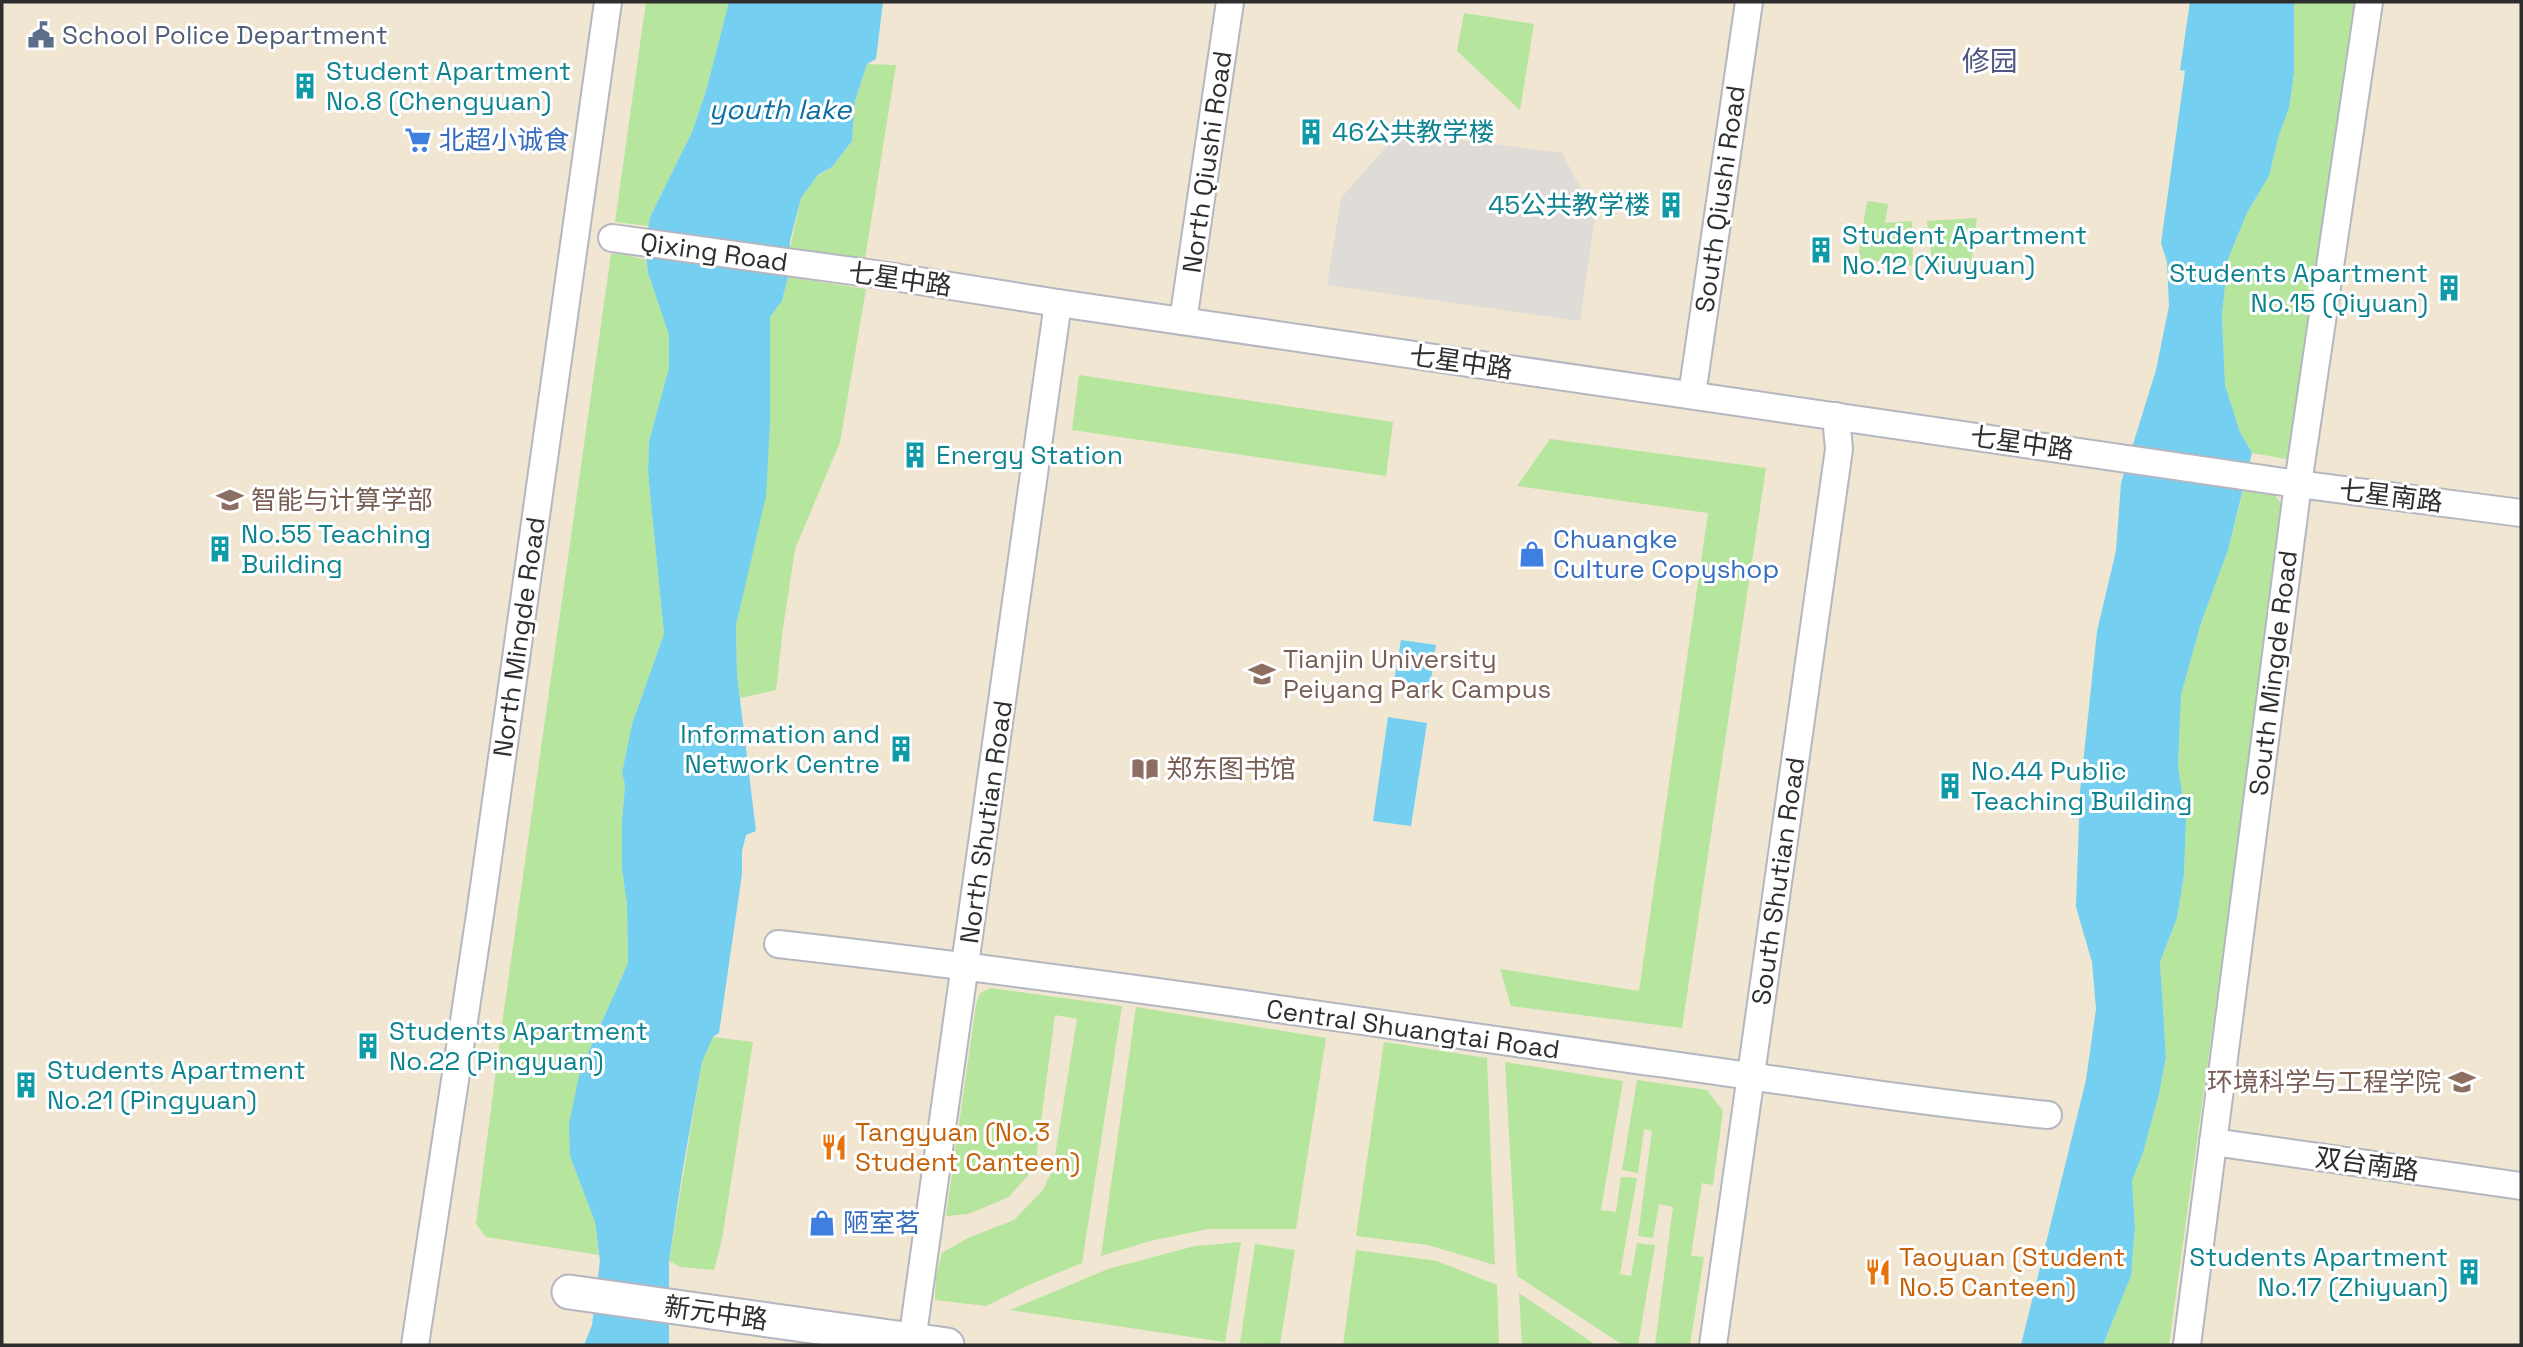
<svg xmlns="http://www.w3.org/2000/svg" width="2523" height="1347" font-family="'Space Grotesk','Noto Sans SC',sans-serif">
	<rect width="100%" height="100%" fill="#efe9e1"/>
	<rect fill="#f0e6d1" x="2" y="2" width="2519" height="1343"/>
	<g fill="#b6e59e">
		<path d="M646,2H729L706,91L692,132L650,217L649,226L615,222Z"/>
		<path d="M2294,2H2358L2293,460L2252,453L2240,432L2225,385L2222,315L2228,259L2247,213L2269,176L2279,135L2289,108L2294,74Z"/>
		<path d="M1464,13L1534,24L1520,110L1457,51Z"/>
		<path d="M867,64L896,65L865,259L790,248L801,198L817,177L832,167L852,141L855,101Z"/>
		<path d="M1867,201L1888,204L1885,223L1912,221L1913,266L1858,259Z"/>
		<path d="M1977,218L1970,275L1933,269L1927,221Z"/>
		<path d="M611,254H624L646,260L648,273L669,335V368L649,441L648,472L664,634L632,724L622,773L625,785L622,820V869L627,905L628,963L580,1071L570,1156L595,1222L599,1255L486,1237L476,1224L503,1017Z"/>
		<path d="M788,277L866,289L840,442L795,549L783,628L776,690L740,698L737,675L736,625L748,564L770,424V317L782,301Z"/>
		<path d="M1079,375L1393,422L1386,476L1072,430Z"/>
		<path d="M1550,439L1766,468L1682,1028L1511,1006L1500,969L1639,991L1708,513L1517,486Z"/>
		<path d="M2244,487L2273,493L2284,508L2169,1345H2103L2131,1276L2135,1228L2132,1181L2143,1153L2159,1094L2166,1057L2160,962L2177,918L2184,875L2186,820L2178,766L2181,695L2201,623L2228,550Z"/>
		<path d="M991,988L1122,1006L1082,1263L1024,1287L986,1306L935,1300L936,1276L942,1253L968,1238L1014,1220L1043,1190L1053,1168L1077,1019L1055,1015L1035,1167L1009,1197L968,1214L946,1216L976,1005L980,993Z"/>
		<path d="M1136,1007L1326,1038L1296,1229H1208L1150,1241L1101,1256Z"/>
		<path d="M713,1037L753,1042L722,1239L714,1270L681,1267L669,1261L702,1062Z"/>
		<path d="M1384,1042L1487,1058L1495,1265L1428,1245L1356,1236Z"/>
		<path d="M1505,1062L1623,1081L1601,1210L1616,1212L1621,1177L1637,1178L1620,1274L1631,1276L1637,1243L1655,1245L1638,1345H1623L1517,1276Z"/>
		<path d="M1637,1080L1707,1090L1723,1111L1713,1185L1702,1183L1691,1256L1704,1257L1690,1345H1655L1673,1207L1659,1204L1653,1238L1638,1236L1652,1131L1644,1129L1638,1173L1622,1170Z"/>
		<path d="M1241,1242L1225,1342L1010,1310L1108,1269L1195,1246Z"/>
		<path d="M1255,1244L1295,1250L1280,1345L1240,1343Z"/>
		<path d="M1356,1250L1437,1261L1497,1285L1499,1345H1343Z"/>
		<path d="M1519,1293L1596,1345H1522Z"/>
	</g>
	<path fill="#dfdcd8" d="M1399,132L1562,153L1595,216L1580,321L1327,285L1341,198Z"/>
	<g fill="#75cff0">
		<path d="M729,2H883L876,59L867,64L855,101L852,141L832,167L818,175L801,198L790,241L788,277L782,301L770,317V424L766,496L736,625L737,675L756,831L746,835L742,851V874L719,1033L713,1037L702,1062L683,1168L669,1261V1345H584L592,1325L600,1261L595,1222L570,1156L569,1124L580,1071L628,963L627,905L622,869V820L625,785L622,773L632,724L664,634L648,472L649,441L669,368V335L648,273L645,247L650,217L692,132L706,91Z"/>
		<path d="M2190,2H2294V74L2289,108L2279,135L2269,176L2247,213L2228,259L2222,315L2225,385L2240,432L2252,453L2228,550L2201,623L2181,695L2178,766L2186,820L2184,875L2177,918L2160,962L2166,1057L2159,1094L2143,1153L2132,1181L2135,1228L2131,1276L2103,1345H2021L2086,1080L2096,1009L2092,962L2076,907L2080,792L2097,631L2116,551L2121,483L2156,370L2169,306L2167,262L2161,243L2185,71L2180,70Z"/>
		<path d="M1401,640L1436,645L1429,693L1393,687Z"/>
		<path d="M1388,717L1427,723L1411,826L1373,821Z"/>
	</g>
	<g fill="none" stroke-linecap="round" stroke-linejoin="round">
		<g stroke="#b4b7c1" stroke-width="30">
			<g id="minor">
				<path d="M612,238L875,274L1058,303L2298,484L2521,513"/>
				<path d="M1183,321L1230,2"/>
				<path d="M1692,395L1749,2"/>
				<path d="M778,944C1072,977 1365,1022 1658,1063C1788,1081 1917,1102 2048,1115"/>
				<path d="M2213,1142L2521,1186"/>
				<path d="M912,1341L1058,303"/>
				<path d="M415,1345L481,908L608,2"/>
				<path d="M1713,1345L1839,449L1836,416"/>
				<path d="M2187,1345L2298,484L2369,2"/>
			</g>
		</g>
		<g stroke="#b4b7c1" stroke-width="37">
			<path id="tertiary" d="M569,1292L947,1345"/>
		</g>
		<use href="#minor" stroke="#fff" stroke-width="26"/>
		<use href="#tertiary" stroke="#fff" stroke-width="33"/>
	</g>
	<defs>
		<g id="civic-bare" transform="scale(2.1)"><path d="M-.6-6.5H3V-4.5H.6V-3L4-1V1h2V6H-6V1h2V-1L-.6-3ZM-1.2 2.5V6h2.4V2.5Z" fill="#5c6f8a" stroke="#fff" stroke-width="2.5" paint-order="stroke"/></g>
		<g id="building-bare" transform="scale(2.1)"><path d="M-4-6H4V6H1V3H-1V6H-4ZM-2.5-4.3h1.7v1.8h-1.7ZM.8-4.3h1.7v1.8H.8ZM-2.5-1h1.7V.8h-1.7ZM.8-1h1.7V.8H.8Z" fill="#0f9aa8" stroke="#fff" stroke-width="2.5" paint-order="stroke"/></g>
		<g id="supermarket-bare" transform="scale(2.1)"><path d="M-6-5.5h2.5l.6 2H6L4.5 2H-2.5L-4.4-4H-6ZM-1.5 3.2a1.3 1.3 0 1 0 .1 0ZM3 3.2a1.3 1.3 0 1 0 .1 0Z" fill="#3f7fe0" stroke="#fff" stroke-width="2.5" paint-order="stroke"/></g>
		<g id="university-bare" transform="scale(2.1)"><path d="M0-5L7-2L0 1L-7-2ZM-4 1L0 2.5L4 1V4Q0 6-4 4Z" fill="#8d6e63" stroke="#fff" stroke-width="2.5" paint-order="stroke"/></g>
		<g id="shop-bare" transform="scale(2.1)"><path d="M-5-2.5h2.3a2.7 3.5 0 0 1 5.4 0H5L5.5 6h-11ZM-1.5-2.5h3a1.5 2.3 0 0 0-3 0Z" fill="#3f7fe0" stroke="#fff" stroke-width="2.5" paint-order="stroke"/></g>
		<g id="library-bare" transform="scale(2.1)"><path d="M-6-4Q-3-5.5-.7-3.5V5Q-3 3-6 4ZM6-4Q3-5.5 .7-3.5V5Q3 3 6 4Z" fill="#8d6e63" stroke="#fff" stroke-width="2.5" paint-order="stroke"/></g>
		<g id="restaurant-bare" transform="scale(2.1)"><path d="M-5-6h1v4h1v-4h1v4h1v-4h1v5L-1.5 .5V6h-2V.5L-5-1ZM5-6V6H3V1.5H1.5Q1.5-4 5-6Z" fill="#e8710a" stroke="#fff" stroke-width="2.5" paint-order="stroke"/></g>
	</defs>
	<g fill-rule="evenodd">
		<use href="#civic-bare" x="41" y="35"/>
		<use href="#building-bare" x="305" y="86"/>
		<use href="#building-bare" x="1311" y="132"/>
		<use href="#supermarket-bare" x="418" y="140"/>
		<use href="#building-bare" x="1671" y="205"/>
		<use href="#building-bare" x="1821" y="250"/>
		<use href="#building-bare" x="2449" y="288"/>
		<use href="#building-bare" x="915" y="455"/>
		<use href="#university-bare" x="230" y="500"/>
		<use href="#building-bare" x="220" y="549"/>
		<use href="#shop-bare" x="1532" y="554"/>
		<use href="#university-bare" x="1262" y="674"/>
		<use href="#building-bare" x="901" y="749"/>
		<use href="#library-bare" x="1145" y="769"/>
		<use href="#building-bare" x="1950" y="786"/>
		<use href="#building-bare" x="368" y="1046"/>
		<use href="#university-bare" x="2462" y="1082"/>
		<use href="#building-bare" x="26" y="1085"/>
		<use href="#restaurant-bare" x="834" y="1147"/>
		<use href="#shop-bare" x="822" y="1223"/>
		<use href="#restaurant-bare" x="1878" y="1272"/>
		<use href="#building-bare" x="2469" y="1272"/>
	</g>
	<g text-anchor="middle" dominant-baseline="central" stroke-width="6" stroke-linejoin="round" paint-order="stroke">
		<g font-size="26" fill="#4e5e75" stroke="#fff" text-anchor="start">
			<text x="62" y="35">School Police Department</text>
		</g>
		<g font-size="26" fill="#0d838f" stroke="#fff" text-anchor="start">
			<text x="326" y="71">Student Apartment<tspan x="326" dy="30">No.8 (Chengyuan)</tspan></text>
			<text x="1332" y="132">46公共教学楼</text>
			<text x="1650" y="205" text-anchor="end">45公共教学楼</text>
			<text x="1842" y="235">Student Apartment<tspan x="1842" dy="30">No.12 (Xiuyuan)</tspan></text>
			<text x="2428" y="273" text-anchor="end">Students Apartment<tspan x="2428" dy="30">No.15 (Qiyuan)</tspan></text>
			<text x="936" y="455">Energy Station</text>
			<text x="241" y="534">No.55 Teaching<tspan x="241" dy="30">Building</tspan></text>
			<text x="880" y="734" text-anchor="end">Information and<tspan x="880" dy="30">Network Centre</tspan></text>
			<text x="1971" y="771">No.44 Public<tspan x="1971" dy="30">Teaching Building</tspan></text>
			<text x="389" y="1031">Students Apartment<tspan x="389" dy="30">No.22 (Pingyuan)</tspan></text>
			<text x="47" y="1070">Students Apartment<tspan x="47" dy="30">No.21 (Pingyuan)</tspan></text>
			<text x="2448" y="1257" text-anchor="end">Students Apartment<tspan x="2448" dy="30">No.17 (Zhiyuan)</tspan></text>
		</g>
		<g font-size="26" fill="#366cbe" stroke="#fff" text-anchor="start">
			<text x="439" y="140">北超小诚食</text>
			<text x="1553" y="539">Chuangke<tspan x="1553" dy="30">Culture Copyshop</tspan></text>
			<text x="843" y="1223">陋室茗</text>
		</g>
		<g font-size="26" fill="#2e2e2e" stroke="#fff">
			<text transform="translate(1207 162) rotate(-82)">North Qiushi Road</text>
			<text transform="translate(1720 199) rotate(-82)">South Qiushi Road</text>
			<text transform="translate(714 252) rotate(8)">Qixing Road</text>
			<text transform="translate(900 279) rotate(8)">七星中路</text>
			<text transform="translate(1461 362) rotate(8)">七星中路</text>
			<text transform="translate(2022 443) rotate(8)">七星中路</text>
			<text transform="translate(2391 496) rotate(7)">七星南路</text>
			<text transform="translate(519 637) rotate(-82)">North Mingde Road</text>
			<text transform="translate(2273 673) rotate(-83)">South Mingde Road</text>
			<text transform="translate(986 822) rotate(-82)">North Shutian Road</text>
			<text transform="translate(1778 881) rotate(-82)">South Shutian Road</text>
			<text transform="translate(1413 1029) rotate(8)">Central Shuangtai Road</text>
			<text transform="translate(2367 1164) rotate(8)">双台南路</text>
			<text transform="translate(716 1313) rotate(8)">新元中路</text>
		</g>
		<g font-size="26" fill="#785e54" stroke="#fff" text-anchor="start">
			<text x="251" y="500">智能与计算学部</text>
			<text x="1283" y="659">Tianjin University<tspan x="1283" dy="30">Peiyang Park Campus</tspan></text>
			<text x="1166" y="769">郑东图书馆</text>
			<text x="2441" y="1082" text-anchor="end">环境科学与工程学院</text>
		</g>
		<g font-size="26" fill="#c56008" stroke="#fff" text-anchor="start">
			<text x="855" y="1132">Tangyuan (No.3<tspan x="855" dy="30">Student Canteen)</tspan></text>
			<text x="1899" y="1257">Taoyuan (Student<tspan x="1899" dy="30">No.5 Canteen)</tspan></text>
		</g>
		<g font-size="28" fill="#4d5680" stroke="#fff">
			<text x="1990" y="61">修园</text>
		</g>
		<g font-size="28" font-style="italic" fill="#0d6fa3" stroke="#fff">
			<text x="780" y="109">youth lake</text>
		</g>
	</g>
	<rect width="2523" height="1347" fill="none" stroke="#2e2e2e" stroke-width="7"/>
</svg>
